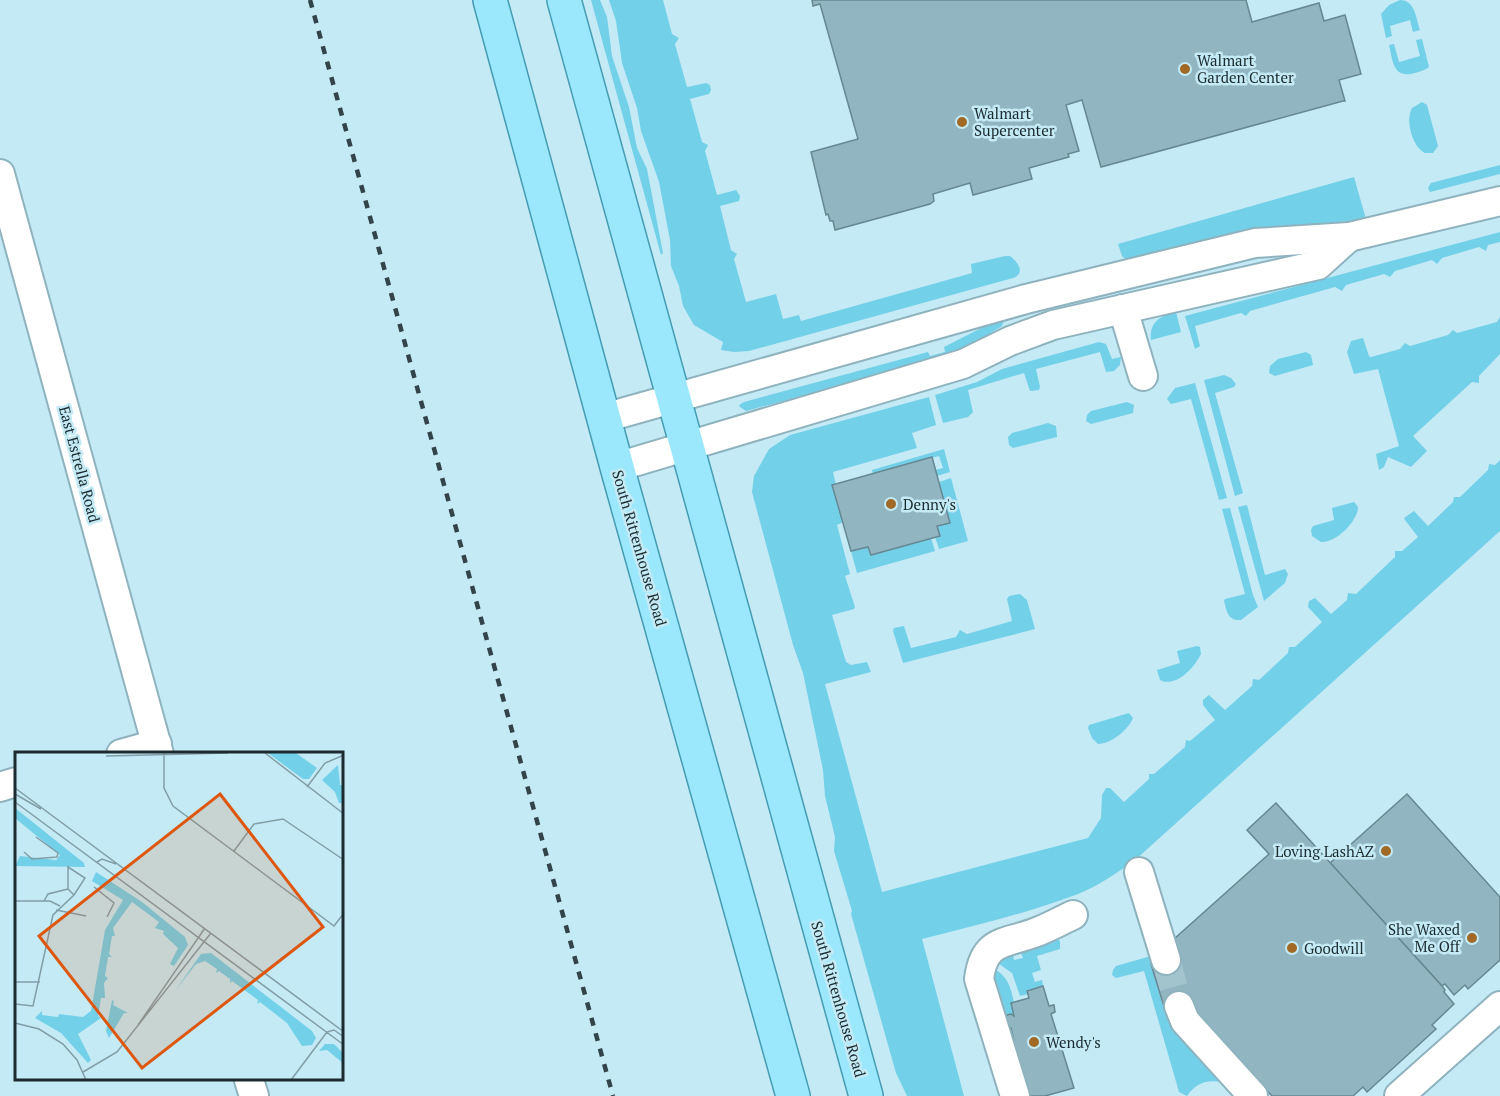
<svg xmlns="http://www.w3.org/2000/svg" width="1500" height="1096" font-family="'PT Serif',serif">
	<rect width="100%" height="100%" fill="#c4eaf5"/>
	<g fill="#73d0e9">
		<path d="M591,0H600L607,17L612,56L629,107L637,148L647,169L663,253L661,255Z"/>
		<path d="M609,0H663L672,34L679,38L675,44L687,87L706,83L710,85L711,90L709,94L690,99L702,142L708,145L705,151L717,195L736,190L740,196L739,201L720,206L731,250L737,254L734,259L746,302L776,294L783,319L799,315L801,321L972,273L971,264L1005,256H1010C1018,262 1026,273 1013,278L749,351L734,352L721,350L723,342L694,325L683,306L679,286L671,266L670,240L659,182L641,131L637,108L622,63L616,21Z"/>
		<path d="M1400,0C1415,0 1416,18 1420,30L1413,32L1410,20L1390,26L1392,36L1386,38L1381,14L1389,5Z"/>
		<path d="M1422,39L1429,67C1425,70 1421,71 1415,73C1393,79 1393,62 1389,45L1394,44L1399,62L1420,56L1416,40Z"/>
		<path d="M1422,102L1427,105L1438,146L1433,153H1425C1412,147 1405,120 1412,108Z"/>
		<path d="M1500,165V174L1430,192L1428,188L1431,183Z"/>
		<path d="M1354,177L1366,219L1260,231L1128,262L1122,256L1118,244Z"/>
		<path d="M1500,232V242L1488,245L1486,251L1479,247L1442,258L1437,264L1432,260L1395,271L1390,277L1384,274L1346,285L1342,291L1335,287L1250,311L1246,316L1241,313L1195,326L1200,346L1195,349L1185,316Z"/>
		<path d="M1176,312L1181,332L1151,340C1149,322 1160,316 1176,312Z"/>
		<path d="M1500,317V354L1479,376V383L1472,382L1413,436L1427,451L1411,467L1388,457L1384,467L1379,470L1376,454L1399,446L1378,369L1354,374L1347,352L1351,341L1363,338L1369,356L1371,357L1400,349L1405,343L1410,346L1448,335L1453,330L1457,333L1497,322Z"/>
		<path d="M999,319L1004,320L1002,326L960,352L949,356L746,411L740,407L739,405L744,402L928,352L930,356L945,352L944,347Z"/>
		<path d="M1099,342L1106,344L1112,359L1121,357L1120,365L1114,371L1106,372L1100,352L1036,369L1040,387L1039,390L1030,391L1024,373L968,390L973,412L968,417L943,423L935,395L977,382L1002,369Z"/>
		<path d="M1306,352L1311,355L1313,365L1275,376L1269,373L1270,366L1278,359Z"/>
		<path d="M1224,375L1231,378L1236,384L1234,387L1215,393L1243,493L1235,496L1204,380Z"/>
		<path d="M1195,383L1227,498L1219,500L1191,399L1171,404L1167,399L1175,388Z"/>
		<path d="M929,397L936,425L912,433L917,448L833,472L836,485L832,486L843,522L837,525L850,574L845,576L855,607L854,609L832,615L846,662L851,665L867,662L871,672L825,684L882,892L1088,838L1101,818L1102,795L1106,788H1110L1124,802L1149,779V774H1154L1185,747L1186,740L1190,741L1215,720L1203,705V700L1209,695L1225,710L1252,686L1253,679L1259,680L1288,653L1289,647H1295L1322,622L1308,607L1309,601L1315,598L1331,614L1347,600L1348,593L1356,594L1395,557V551H1402L1418,537L1405,520L1404,518L1414,511L1428,526L1453,502L1454,497H1460L1488,470L1489,464L1495,465L1500,460V531L1134,861C1117,873 1098,886 1078,894C1028,913 974,926 922,939L964,1096H907L896,1073L851,914L852,911L834,851L835,837L825,796L823,770L803,673L793,645L752,492L754,476L769,449L790,435Z"/>
		<path d="M1127,402L1134,405L1133,413L1091,424L1086,421L1087,415L1091,411Z"/>
		<path d="M1048,423L1056,426L1057,437L1013,448L1009,445L1008,437L1012,433Z"/>
		<path d="M944,449L950,472L937,476L935,470L943,468L939,456L873,474L872,470Z"/>
		<path d="M951,478L968,541L939,549L935,537L937,526L950,522L939,482Z"/>
		<path d="M1354,502L1358,507C1358,521 1336,543 1321,542L1312,536L1311,530L1313,526L1334,520L1332,508Z"/>
		<path d="M1247,505L1265,575L1285,569L1288,574L1285,583L1264,601L1238,507Z"/>
		<path d="M1230,508L1253,595L1258,607L1241,620C1228,621 1227,612 1224,601L1225,599L1245,594L1222,509Z"/>
		<path d="M931,538L935,551L857,573L851,551L868,547L871,555Z"/>
		<path d="M1020,594L1027,600L1035,629L903,663L893,631L894,628L904,626L911,648L956,637L960,630L967,634L1012,621L1007,599L1009,596Z"/>
		<path d="M1197,646L1200,647L1201,654C1194,668 1176,688 1160,680L1157,670L1180,663L1177,651Z"/>
		<path d="M1129,713L1133,718C1129,729 1111,744 1098,744L1092,738L1088,728L1089,725Z"/>
		<path d="M1055,938L1060,941V949L1037,956L1041,970L1032,973L1035,982L1042,980L1043,986L1028,990V994L1020,996L1012,973L995,961L1012,949L1014,960L1023,958L1019,948Z"/>
		<path d="M1151,956L1156,963L1151,965L1164,1010L1167,1009L1225,1083C1208,1079 1197,1082 1187,1096L1179,1092L1144,971L1116,978L1112,975L1113,970L1116,966Z"/>
		<path d="M993,968C1008,977 1010,985 1014,1002L1011,1004L1014,1016L1011,1014L1001,1016L991,976Z"/>
	</g>
	<g fill="#92b6c1" stroke="#658893" stroke-width="1.5">
		<path d="M812,0H1246L1252,22L1319,3L1324,21L1345,15L1361,74L1339,80L1345,101H1343L1101,167L1082,100L1066,105L1079,151L1068,154L1069,157L1029,168L1032,179L973,195L970,183L933,194L934,201L930,204L835,230L833,221H830L828,214L826,215L811,152L858,139L820,4L813,6Z"/>
		<path d="M932,457L950,523L937,526L940,536L871,555L868,547L851,551L832,485Z"/>
		<path d="M1407,794L1500,897V960L1468,989L1465,985L1454,995L1445,984L1442,986L1330,863Z"/>
		<path d="M1276,803L1442,986L1445,990L1444,992L1454,1004L1432,1025L1436,1029L1367,1092L1363,1087L1353,1096H1272L1191,1007L1190,1003L1165,1010L1151,964L1156,963L1174,939L1269,854L1247,830Z"/>
		<path d="M1043,986L1049,1006L1054,1005L1055,1012L1051,1014L1074,1088L1045,1096H1027L1020,1061L1012,1063L1007,1042L1014,1041L1011,1028L1003,1030L999,1017L1011,1014L1014,1016L1011,1003L1029,998L1027,991Z"/>
	</g>
	<g fill="none" stroke-linecap="round" stroke-linejoin="round">
		<path stroke="#a2c4cd" stroke-width="28" stroke-dasharray="28 14" stroke-linecap="butt" d="M1166,960L1179,1006"/>
		<g stroke="#8fb3be" stroke-width="32">
			<g id="minor">
				<path d="M0,174L159,754"/>
				<path d="M1123,309L1143,376"/>
				<path d="M604,418L1026,299L1112,278L1255,243L1349,237L1500,201"/>
				<path d="M617,467L963,364L1010,341L1053,325L1318,265L1349,237"/>
				<path d="M121,754L157,744"/>
				<path d="M0,787L16,782"/>
				<path d="M1139,872L1166,960"/>
				<path d="M1179,1006L1185,1021L1253,1096"/>
				<path d="M249,1080L254,1096"/>
				<path d="M1015,1096L979,979C984,939 1005,944 1034,933C1048,928 1060,921 1073,915"/>
				<path d="M1399,1096L1500,1006"/>
			</g>
		</g>
		<g stroke="#449cb3" stroke-width="36">
			<g id="major">
				<path d="M490,0L617,467L793,1096"/>
				<path d="M564,0L866,1096"/>
			</g>
		</g>
		<use href="#minor" stroke="#fff" stroke-width="28"/>
		<use href="#major" stroke="#9be8fc" stroke-width="33"/>
		<path stroke="#324449" stroke-width="4.5" stroke-dasharray="8 8" stroke-linecap="butt" d="M310,0L613,1096"/>
	</g>
	<g fill="#a06925" stroke="#c4eaf5" stroke-width="2">
		<circle cx="1185" cy="69" r="6"/>
		<circle cx="962" cy="122" r="6"/>
		<circle cx="891" cy="504" r="6"/>
		<circle cx="1386" cy="851" r="6"/>
		<circle cx="1472" cy="938" r="6"/>
		<circle cx="1292" cy="948" r="6"/>
		<circle cx="1034" cy="1042" r="6"/>
	</g>
	<g text-anchor="middle" dominant-baseline="central" stroke-width="5" stroke-linejoin="round" paint-order="stroke">
		<g font-size="15" fill="#1c2b2f" stroke="#c4eaf5" text-anchor="start">
			<text x="1197" y="60">Walmart<tspan x="1197" dy="17">Garden Center</tspan></text>
			<text x="974" y="113">Walmart<tspan x="974" dy="17">Supercenter</tspan></text>
			<text x="903" y="504">Denny's</text>
			<text x="1374" y="851" text-anchor="end">Loving LashAZ</text>
			<text x="1460" y="929" text-anchor="end">She Waxed<tspan x="1460" dy="17">Me Off</tspan></text>
			<text x="1304" y="948">Goodwill</text>
			<text x="1046" y="1042">Wendy's</text>
		</g>
		<g font-size="15" fill="#1c2b2f" stroke="#c4eaf5">
			<text transform="translate(80 464) rotate(75)">East Estrella Road</text>
			<text transform="translate(640 548) rotate(74)">South Rittenhouse Road</text>
			<text transform="translate(839 999) rotate(74)">South Rittenhouse Road</text>
		</g>
	</g>
	<g transform="translate(15 752)">
		<rect width="328" height="328" fill="#c4eaf5"/>
		<path d="M253,1H281L302,16L294,27H288ZM323,13L325,33H329L328,51H324L320,40L307,28ZM0,56L69,111L70,115L0,114L5,104L41,108L45,103L0,66ZM81,120L127,150L170,185L173,193L159,214L155,212L163,196L148,182L149,179L140,176L144,170L117,150L98,176L100,184H97L94,202L97,205H93L90,224L93,226L89,231L90,246H86L83,264L86,266L63,282L76,308L73,311L46,281L20,266L27,259V263L43,265L44,262L68,265L76,259L90,178L108,148L77,129ZM196,201L297,279L301,286L297,293L287,294L272,271L245,250L242,252L243,248L217,229L215,231V227L204,219L201,221L202,217L190,209L181,212L160,239L186,202ZM97,248L99,249L98,253L113,261H109L94,286L91,279ZM310,292H319L328,301V311L312,298L304,299Z" fill="#73d0e9"/>
		<path fill="none" stroke="#819ea6" stroke-width="1.5" d="M149,1V36L158,54L319,174L329,161M250,1L329,62M91,4L213,1M292,35L310,11L329,3M0,36L329,280M0,42L26,57M0,50L329,293M219,99L239,72L268,67L329,108M9,100L17,107L42,105L43,101L21,85M82,110L87,107L101,112M79,135L99,151L92,165M0,149H35L45,154M29,149L33,142L53,137M41,158L71,164M0,230H25M0,252L18,254L38,163L59,143L70,126L53,115V137L59,143M0,271L24,277L48,292L62,308L71,328M123,273L190,176M312,280L319,278L329,285M68,320L102,300L196,181M276,328L312,280"/>
		<path fill="#de570e" fill-opacity="0.15" stroke="#de570e" stroke-width="3" d="M205,42L308,175L127,316L24,184Z"/>
		<rect width="328" height="328" fill="none" stroke="#1c2b2f" stroke-width="3"/>
	</g>
</svg>
